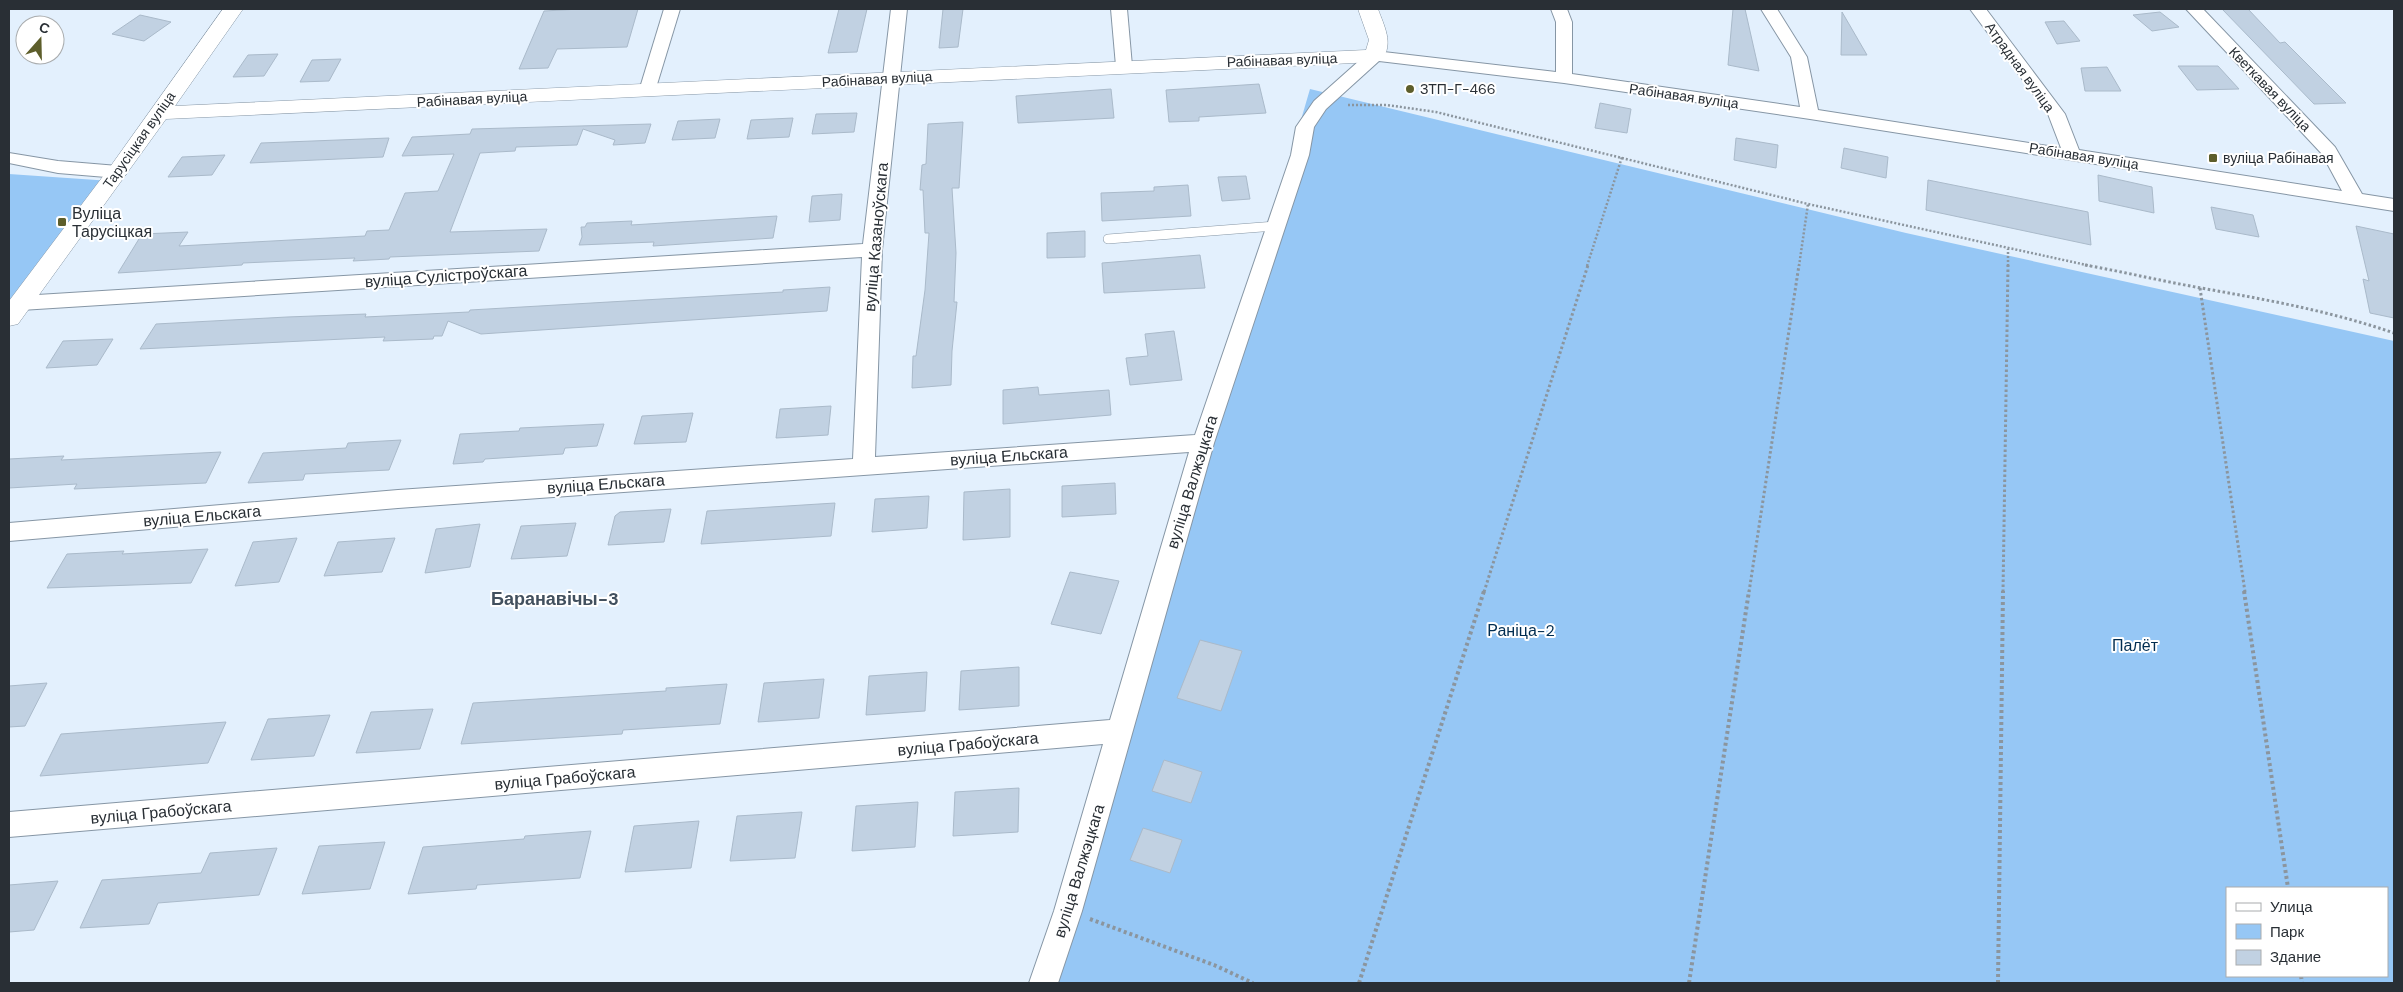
<svg xmlns="http://www.w3.org/2000/svg" width="2403" height="992" font-family="'DM Sans',sans-serif">
	<rect width="100%" height="100%" fill="#e3f0fd"/>
	<g fill="#96c7f5" fill-rule="evenodd">
		<path d="M1310,89L1906,233L2394,341V983H1049ZM2227,888H2387V976H2227Z"/>
		<path d="M9,174L111,181L9,315Z"/>
	</g>
	<g fill="#c1d1e2" stroke="#aabaca">
		<path d="M580,9H638L627,47L557,49L548,68L519,69L544,11Z"/>
		<path d="M839,9H867L857,52L828,53Z"/>
		<path d="M943,9H963L958,47L939,48Z"/>
		<path d="M1733,9H1745L1759,71L1728,65Z"/>
		<path d="M2222,9H2248L2280,43L2285,42L2346,103L2314,104Z"/>
		<path d="M1842,12L1867,55H1841Z"/>
		<path d="M2160,12L2179,27L2152,31L2133,15Z"/>
		<path d="M140,15L171,22L144,41L112,34Z"/>
		<path d="M2064,21L2080,41L2057,44L2045,22Z"/>
		<path d="M278,54L264,76L233,77L248,55Z"/>
		<path d="M341,59L329,81L300,82L312,60Z"/>
		<path d="M2178,66H2218L2239,89L2197,90Z"/>
		<path d="M2107,67L2121,91H2085L2081,68Z"/>
		<path d="M1259,84L1266,113L1199,117V121L1169,122L1166,90Z"/>
		<path d="M1111,89L1114,118L1018,123L1016,96Z"/>
		<path d="M1600,103L1631,109L1627,133L1595,128Z"/>
		<path d="M857,113L854,132L812,134L816,114Z"/>
		<path d="M793,118L789,137L747,139L751,120Z"/>
		<path d="M720,119L715,138L672,140L678,121Z"/>
		<path d="M963,122L959,188H952L956,253L954,302H957L952,351L951,385L912,388L913,356H916L925,290L929,233H925L923,190H920L922,165L926,164L928,124Z"/>
		<path d="M651,124L645,143L613,145L615,140L583,129L577,145L516,147L515,151L480,153L450,232L547,229L539,251L390,257L389,259L353,261L355,258L243,263L242,265L118,273L142,234L188,232L179,246L365,236L367,231L389,230L405,193L438,191L454,154L402,156L412,137L470,134L472,129Z"/>
		<path d="M389,138L383,157L250,163L261,143Z"/>
		<path d="M1736,138L1778,145L1776,168L1734,160Z"/>
		<path d="M1844,148L1888,157L1886,178L1841,168Z"/>
		<path d="M225,155L212,175L168,177L182,157Z"/>
		<path d="M2098,175L2152,187L2154,213L2099,201Z"/>
		<path d="M1246,176L1250,199L1222,201L1218,177Z"/>
		<path d="M1928,180L2088,212L2091,245L1926,210Z"/>
		<path d="M1188,185L1191,216L1102,221L1101,193L1154,191V187Z"/>
		<path d="M842,194L840,220L809,222L812,196Z"/>
		<path d="M2211,207L2253,215L2259,237L2216,229Z"/>
		<path d="M777,216L773,238L653,246L654,242L579,245L582,237L581,227H585L587,223L632,221L631,225Z"/>
		<path d="M2356,226L2394,234V318L2370,313L2363,279L2369,281Z"/>
		<path d="M1085,231V257L1047,258V233Z"/>
		<path d="M1200,255L1205,288L1104,293L1102,263Z"/>
		<path d="M830,287L827,311L481,334L448,321L442,336H434L433,339L383,341L385,337L140,349L156,324L287,317L366,314L365,317L469,312L470,310L783,292V290Z"/>
		<path d="M1174,331L1182,380L1130,385L1126,358L1148,356L1145,334Z"/>
		<path d="M113,339L97,365L46,368L63,341Z"/>
		<path d="M1038,387L1039,395L1109,390L1111,415L1003,424V390Z"/>
		<path d="M831,406L828,435L776,438L780,409Z"/>
		<path d="M693,413L686,442L634,444L642,416Z"/>
		<path d="M604,424L597,446L565,448L563,454L485,459L483,462L453,464L460,434L519,431L520,428Z"/>
		<path d="M401,440L389,470L305,474L303,480L248,483L263,453L346,448L348,443Z"/>
		<path d="M221,452L206,483L74,489L77,484L9,488V459L64,456L61,460Z"/>
		<path d="M1115,483L1116,514L1062,517V486Z"/>
		<path d="M1010,489V537L963,540L964,492Z"/>
		<path d="M929,496L927,528L872,532L875,499Z"/>
		<path d="M835,503L831,536L701,544L707,511Z"/>
		<path d="M671,509L664,542L608,545L615,516L620,512Z"/>
		<path d="M576,523L567,556L511,559L521,526Z"/>
		<path d="M480,524L470,567L425,573L436,529Z"/>
		<path d="M297,538L279,582L235,586L253,542Z"/>
		<path d="M395,538L382,572L324,576L338,542Z"/>
		<path d="M208,549L191,583L47,588L67,554L124,551L122,554Z"/>
		<path d="M1070,572L1119,581L1101,634L1051,624Z"/>
		<path d="M1200,640L1242,651L1221,711L1177,698Z"/>
		<path d="M1019,667V706L959,710L961,671Z"/>
		<path d="M927,672L925,711L866,715L869,676Z"/>
		<path d="M824,679L819,718L758,722L764,683Z"/>
		<path d="M47,683L25,726L9,727V686Z"/>
		<path d="M727,684L720,724L623,730L622,734L461,744L473,703L666,691V688Z"/>
		<path d="M433,709L420,749L356,753L371,712Z"/>
		<path d="M330,715L314,756L251,760L268,719Z"/>
		<path d="M226,722L208,763L40,776L61,734Z"/>
		<path d="M1164,760L1202,772L1191,803L1152,791Z"/>
		<path d="M1019,788L1018,832L953,836L955,792Z"/>
		<path d="M918,802L915,847L852,851L856,806Z"/>
		<path d="M802,812L795,858L730,861L737,816Z"/>
		<path d="M699,821L691,868L625,872L634,826Z"/>
		<path d="M1143,828L1182,840L1170,873L1130,860Z"/>
		<path d="M591,831L580,878L477,885L476,889L408,894L423,847L524,839L525,836Z"/>
		<path d="M385,842L370,889L302,894L319,846Z"/>
		<path d="M277,848L259,895L158,903L149,924L80,928L102,880L201,873L210,853Z"/>
		<path d="M58,881L34,930L9,932V885Z"/>
	</g>
	<g fill="none" stroke-linecap="round" stroke-linejoin="round">
		<g stroke="#8696a5" stroke-width="10">
			<path id="lane" d="M1108,239L1276,226"/>
		</g>
		<g stroke="#8696a5" stroke-width="2">
			<g id="street">
				<path d="M664,9H680L655,91L653,95H641L639,91Z"/>
				<path d="M891,9H907L882,250L875,457L1195,435L1291,155L1296,127L1314,101L1369,52L1375,51L1556,72V22L1551,9H1567L1572,22V74L1800,107L1791,57L1761,9H1777L1807,57L1818,110L2061,148L2048,114L1970,9H1986L2065,114L2079,150L2342,191L2322,154L2186,9H2203L2335,147L2362,194L2394,199V211L1810,119L1564,83L1379,61L1326,109L1314,127L1309,155L1214,443L1082,911L1058,983H1029L1054,911L1103,744L9,837V812L1110,720L1189,452L398,508L9,541V523L398,490L853,459L862,257L21,310L14,308L11,303L14,298L21,296L863,244Z"/>
				<path d="M1111,9H1127L1132,66L1130,70H1118L1116,66Z"/>
				<path d="M9,153L58,161L118,166L124,168L127,172L124,176L118,178L58,173L9,163Z"/>
			</g>
		</g>
		<g stroke="#8696a5" stroke-width="1">
			<path id="secondary" d="M223,9H243L175,106L1366,50L1369,40L1358,9H1378C1384,26 1394,43 1382,60L1375,62L166,119L18,324L9,326V301L110,167Z"/>
		</g>
		<g stroke="#8b959e" stroke-width="2.5" stroke-dasharray="2 2" stroke-linecap="butt">
			<path d="M1348,105H1387L1436,112L1808,204L2091,266"/>
			<path d="M1587,266L1622,157"/>
			<path d="M1799,266L1808,204"/>
			<path d="M2008,266V249"/>
		</g>
		<g stroke="#8b959e" stroke-width="3" stroke-dasharray="2.5 2.5" stroke-linecap="butt">
			<path d="M2085,265C2124,272 2162,281 2201,288C2268,300 2330,311 2394,333"/>
			<path d="M2200,288L2245,592"/>
			<path d="M1484,592L1588,265"/>
			<path d="M1749,592L1799,265"/>
			<path d="M2003,592L2008,265"/>
		</g>
		<g stroke="#8b959e" stroke-width="4" stroke-dasharray="3 3" stroke-linecap="butt">
			<path d="M2244,591L2288,888"/>
			<path d="M1090,919L1214,965L1253,983"/>
			<path d="M2301,976L2302,983"/>
			<path d="M1359,983L1484,591"/>
			<path d="M1689,983L1749,591"/>
			<path d="M1998,983L2003,591"/>
		</g>
		<use href="#lane" stroke="#fff" stroke-width="9"/>
		<use href="#street" fill="#fff" fill-rule="evenodd"/>
		<use href="#secondary" fill="#fff" fill-rule="evenodd"/>
	</g>
	<g fill="#5d5e2b" stroke="#fff" stroke-width="2">
		<circle cx="1410" cy="89" r="5"/>
		<rect x="2208" y="153" width="10" height="10" rx="2.5"/>
		<rect x="57" y="217" width="10" height="10" rx="2.5"/>
	</g>
	<g text-anchor="middle" dominant-baseline="central" stroke-width="4" stroke-linejoin="round" paint-order="stroke">
		<g font-size="14" fill="#292f35" stroke="#fff">
			<text transform="translate(1282 60) rotate(-2)">Рабінавая вуліца</text>
			<text transform="translate(2020 67) rotate(54)">Атрадная вуліца</text>
			<text transform="translate(877 79) rotate(-3)">Рабінавая вуліца</text>
			<text transform="translate(2270 89) rotate(46)">Кветкавая вуліца</text>
			<text transform="translate(1684 96) rotate(8)">Рабінавая вуліца</text>
			<text transform="translate(472 99) rotate(-3)">Рабінавая вуліца</text>
			<text transform="translate(139 140) rotate(-55)">Тарусіцкая вуліца</text>
			<text transform="translate(2084 156) rotate(9)">Рабінавая вуліца</text>
		</g>
		<g font-size="14" fill="#292f35" stroke="#fff" text-anchor="start">
			<text x="1420" y="89">ЗТП-Г-466</text>
			<text x="2223" y="158">вуліца Рабінавая</text>
		</g>
		<g font-size="16" fill="#292f35" stroke="#fff" text-anchor="start">
			<text x="72" y="213">Вуліца<tspan x="72" dy="18">Тарусіцкая</tspan></text>
		</g>
		<g font-size="16" fill="#292f35" stroke="#fff">
			<text transform="translate(876 237) rotate(-85)">вуліца Казаноўскага</text>
			<text transform="translate(446 276) rotate(-4)">вуліца Сулістроўскага</text>
			<text transform="translate(1009 456) rotate(-4)">вуліца Ельскага</text>
			<text transform="translate(1192 482) rotate(-73)">вуліца Валжэцкага</text>
			<text transform="translate(606 484) rotate(-4)">вуліца Ельскага</text>
			<text transform="translate(202 516) rotate(-5)">вуліца Ельскага</text>
			<text transform="translate(968 744) rotate(-5)">вуліца Грабоўскага</text>
			<text transform="translate(565 778) rotate(-5)">вуліца Грабоўскага</text>
			<text transform="translate(161 812) rotate(-5)">вуліца Грабоўскага</text>
			<text transform="translate(1079 871) rotate(-73)">вуліца Валжэцкага</text>
		</g>
		<g font-size="16" fill="#002d51" stroke="#fff">
			<text x="1521" y="630">Раніца-2</text>
			<text x="2135" y="645">Палёт</text>
		</g>
		<g font-size="18" font-weight="bold" fill="#42505e" stroke="#fff">
			<text x="555" y="599">Баранавічы-3</text>
		</g>
	</g>
	<rect width="2403" height="992" fill="none" stroke="#292f35" stroke-width="20"/>
	<rect x="2226" y="887" width="162" height="90" fill="#ffffff" stroke="#a9acae"/>
	<rect x="2236" y="903" width="25" height="8" fill="#ffffff" stroke="#a9acae"/>
	<text x="2270" y="912" font-size="15" fill="#292f35">Улица</text>
	<rect x="2236" y="924" width="25" height="15" fill="#96c7f5" stroke="#a9acae"/>
	<text x="2270" y="937" font-size="15" fill="#292f35">Парк</text>
	<rect x="2236" y="950" width="25" height="15" fill="#c1d1e2" stroke="#a9acae"/>
	<text x="2270" y="962" font-size="15" fill="#292f35">Здание</text>
	<g transform="translate(40 40) rotate(20)"><circle r="24" fill="#ffffff" stroke="#a9acae"/>
	<path d="M0-4L9 19L0 12L-9 19Z" fill="#5d5e2b"/>
	<text y="-8" font-size="14" font-weight="bold" text-anchor="middle" fill="#292f35">С</text>
	</g>
</svg>
